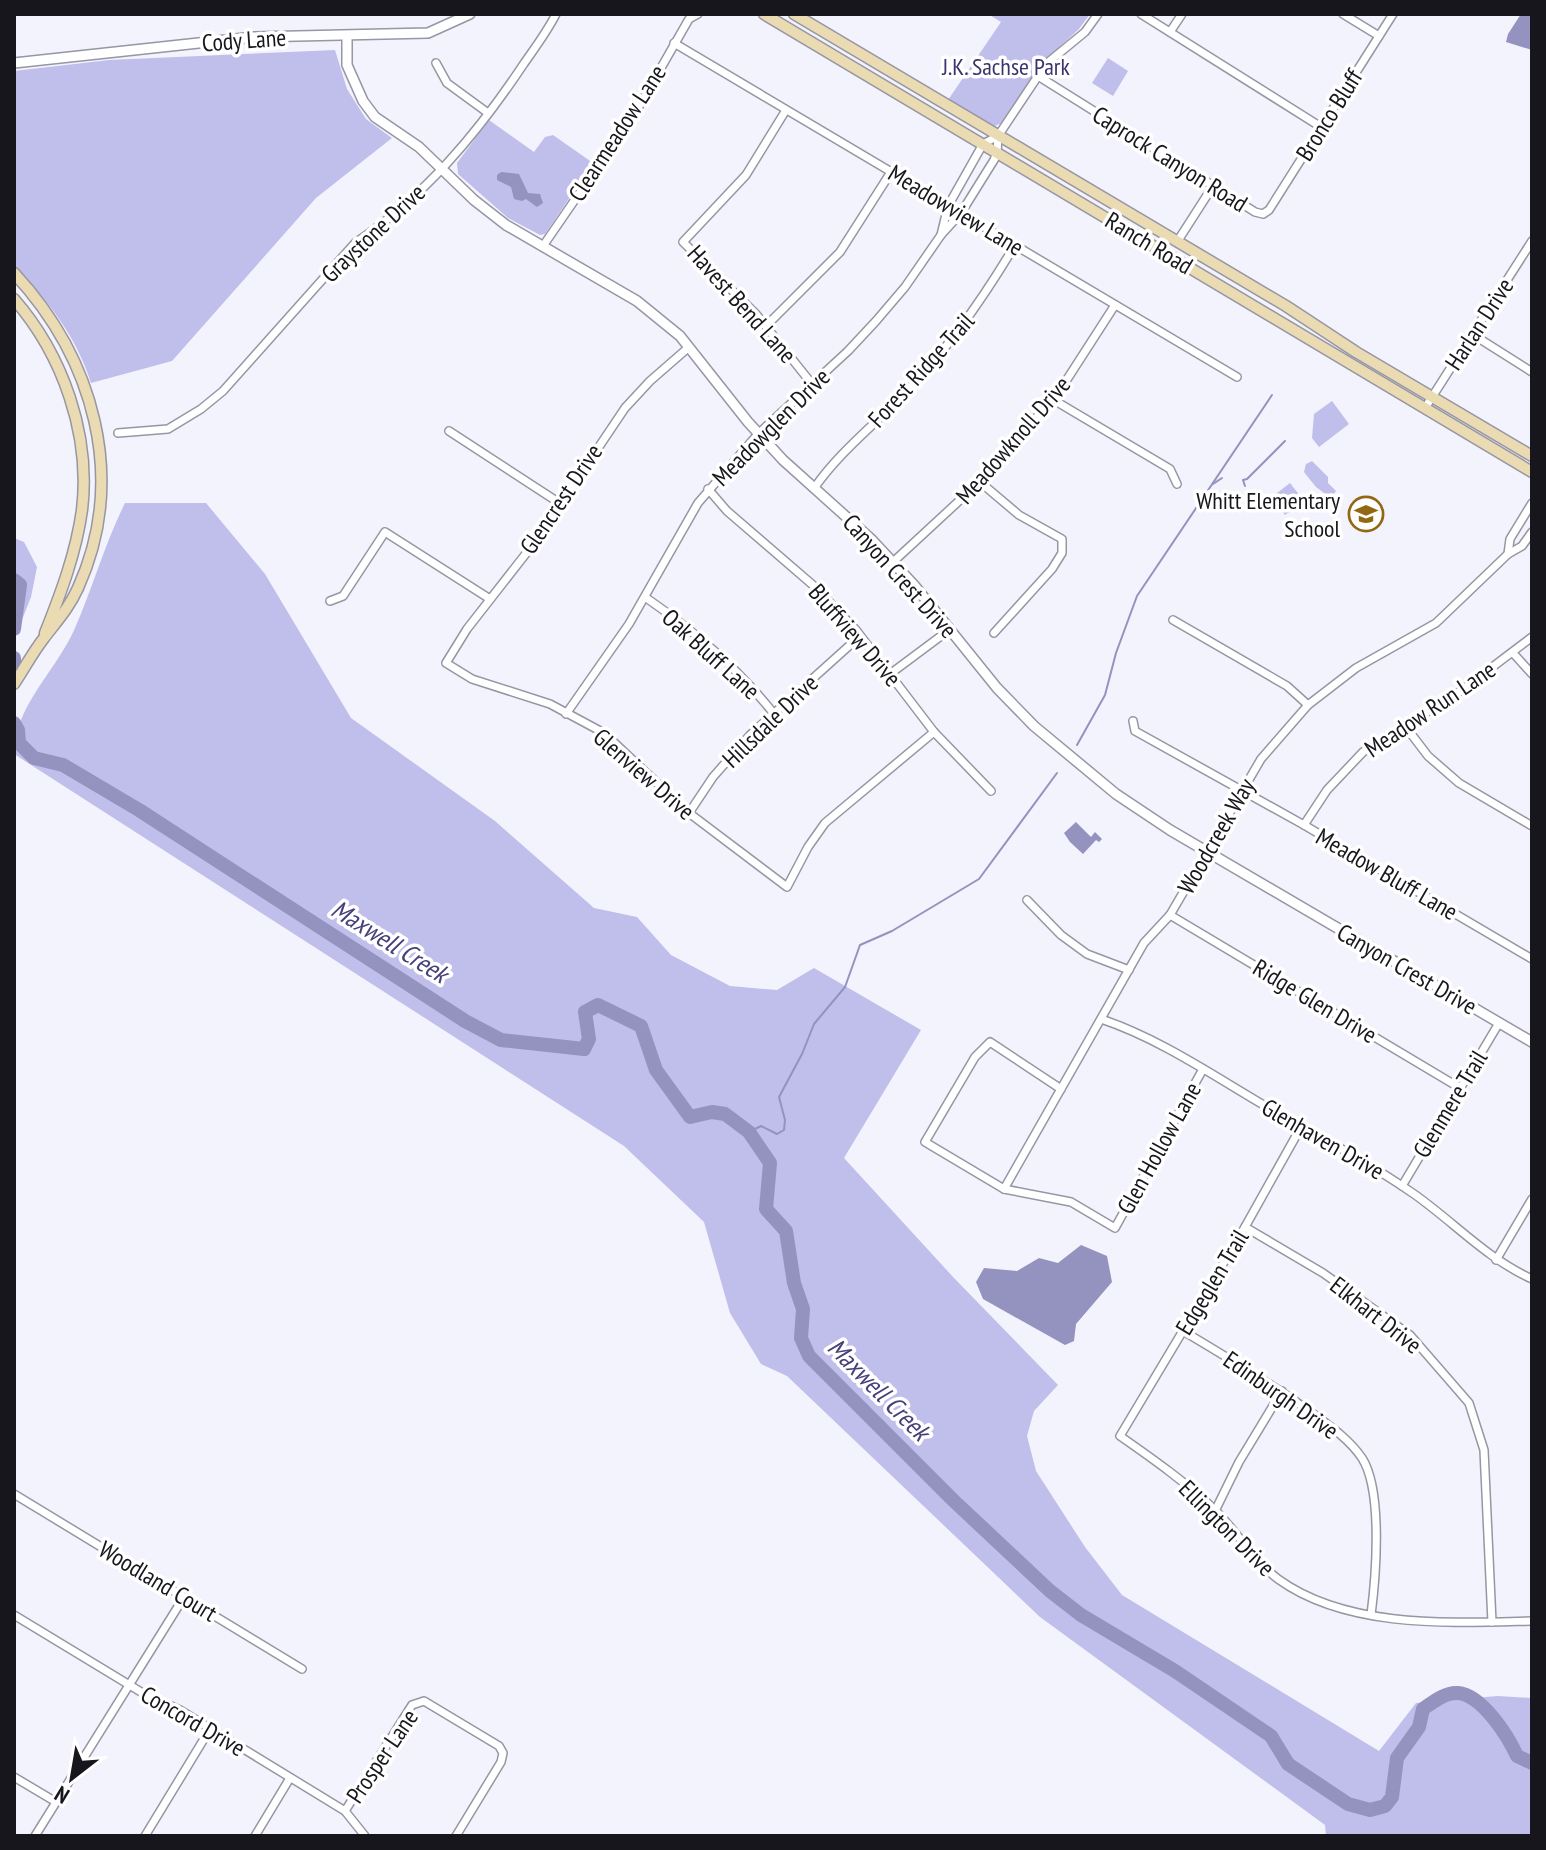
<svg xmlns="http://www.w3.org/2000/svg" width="1546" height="1850" font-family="'PT Sans Narrow',sans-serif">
	<rect width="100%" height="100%" fill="#f3f3fd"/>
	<g fill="#c0beeb">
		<path d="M988,14H1090L1079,29L1039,66L1002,123L992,127L948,100L1001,22Z"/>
		<path d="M335,50L347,89L366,119L392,138L316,198L172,361L91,383C78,340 47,297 14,268V71L109,60Z"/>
		<path d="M1108,58L1128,71L1113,96L1092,83Z"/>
		<path d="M489,120L534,152L545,137L553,135L593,163L545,234L540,235L508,218L458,174L457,163Z"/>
		<path d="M1332,401L1349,424L1319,447L1312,438L1314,414Z"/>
		<path d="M1312,461L1328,477V483L1336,491L1331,498L1316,487L1304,472L1306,464Z"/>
		<path d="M1290,483L1304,501L1285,515L1272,497Z"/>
		<path d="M125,503H206L265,574L351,718L495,821L594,908L637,917L671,955L730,986L777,990L814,968L921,1030L844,1158L954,1278L1058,1385L1034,1411L1027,1436L1036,1471L1085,1547L1122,1595L1379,1751L1416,1703L1498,1696L1532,1698V1836H1326L1325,1825L1040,1617L787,1376L761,1364L730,1313L704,1222L624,1146L14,754C14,706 57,670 75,628C93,587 105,543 125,503Z"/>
		<path d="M14,538L24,542L37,567L31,597L14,640Z"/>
	</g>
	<g fill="#9492bf">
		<path d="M1521,14H1532V50L1506,42L1508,34Z"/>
		<path d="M501,172L519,174L528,193L540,194L543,203L537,207L526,199L522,201L514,199L511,187L497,180V175Z"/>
		<path d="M1076,822L1091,837L1095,832L1102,839L1099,842L1096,840L1083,854L1070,842L1064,833Z"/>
		<path d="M1081,1245L1107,1256L1112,1282L1076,1324L1074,1341L1065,1345L983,1299L976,1282L984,1268L1017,1271L1039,1258L1058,1263Z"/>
	</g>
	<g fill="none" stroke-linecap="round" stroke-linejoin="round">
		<g stroke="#9492bf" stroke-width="2">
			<path d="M1213,484L1222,478"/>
			<path d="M1245,486L1243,480L1247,479L1285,441"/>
			<path d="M1077,745L1105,695L1116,653L1137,596L1272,395"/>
			<path d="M749,1132L761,1126L777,1134L784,1130L785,1120L779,1097L802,1054L814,1024L845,987L860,945L892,931L979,879L1057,773"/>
		</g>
		<g stroke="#9492bf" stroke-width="14">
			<path d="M14,580L20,585L14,629"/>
			<path d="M14,658V674"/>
			<path d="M14,723L18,730L19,743L34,758L63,765L139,810L465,1021L501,1040L584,1049L589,1039L585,1012L598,1005L641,1026L656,1070L690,1117L712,1112L725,1114L749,1132L770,1163L766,1209L786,1231L794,1283L803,1309L801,1338L809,1356L954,1501L1050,1591L1081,1615L1175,1671L1271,1736L1288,1764L1348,1804L1370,1810L1385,1806L1392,1797L1397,1758L1419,1727L1423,1709C1433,1702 1445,1692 1458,1693C1482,1695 1508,1736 1517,1756L1532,1763"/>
		</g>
		<g stroke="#9696a4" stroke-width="10">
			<g id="minor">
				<path d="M1141,14L1321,127"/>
				<path d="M1343,14L1379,36"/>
				<path d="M1170,32L1182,14"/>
				<path d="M674,43L1237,377"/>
				<path d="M436,63L447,83L488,113"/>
				<path d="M1038,76L1255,212L1263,214L1269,210L1393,14"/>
				<path d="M786,110L746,175L683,242L756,314L812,384"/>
				<path d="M998,136L997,153L994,160L961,213L941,235L948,206L983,144L998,136L1046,64L1085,32L1098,14"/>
				<path d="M1177,242L1213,186"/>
				<path d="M543,246L638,108L689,19L698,14"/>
				<path d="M766,326L840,252L891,172"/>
				<path d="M1472,334L1532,372"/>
				<path d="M689,347L650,381L625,408L535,542L467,629L446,663L472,679L550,704L604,733L689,813L787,887L808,847L825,823L934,732"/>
				<path d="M1052,399L1170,469L1177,484"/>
				<path d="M1425,408L1532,241"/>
				<path d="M449,431L561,504"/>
				<path d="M118,433L168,429L201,409L223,391L355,243C424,197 477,134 523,65C534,49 547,32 556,14"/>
				<path d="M980,482L1019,515L1062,539V553L1052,569L994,633"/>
				<path d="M815,487C841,450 878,422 909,389C951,345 984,297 1015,245"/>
				<path d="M708,489L727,511L814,586L856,630L934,732L991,791"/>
				<path d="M1508,554L1510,539L1532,503"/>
				<path d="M893,562L999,464L1066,381L1115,305"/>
				<path d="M645,597C694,631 737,667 774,714"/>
				<path d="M330,601L343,596L385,532L490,599"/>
				<path d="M1173,620L1287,686L1308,705"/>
				<path d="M1513,653L1532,674"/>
				<path d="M890,674L949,630"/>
				<path d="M566,714L629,624L698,503L758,434L848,351L876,321L905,287L941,235"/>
				<path d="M1133,721L1135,731L1304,825L1532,959"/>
				<path d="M1405,726L1428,756L1459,783L1532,826"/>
				<path d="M689,813L713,777L750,735L860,636"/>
				<path d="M1304,825L1327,790L1363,752L1462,690L1532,637"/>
				<path d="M1027,900L1061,935L1087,954L1129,970"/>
				<path d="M1170,915L1460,1088"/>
				<path d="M1101,1019C1158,1038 1211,1074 1262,1104C1313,1133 1366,1161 1414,1194C1455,1223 1486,1258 1532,1279"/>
				<path d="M1061,1089L990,1042L975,1057L925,1142L1004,1189L1071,1202L1115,1228L1203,1069"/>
				<path d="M1301,1127L1245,1227L1120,1436C1153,1459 1187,1483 1216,1511C1237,1532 1254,1561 1278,1579C1347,1629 1451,1623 1532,1621"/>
				<path d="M1402,1186L1499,1023"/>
				<path d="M1004,1189L1144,943L1170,915L1261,759L1308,705L1356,668L1436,623L1508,554L1522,546L1532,532"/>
				<path d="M1245,1227L1323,1273L1410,1335L1469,1403L1484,1450L1492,1622"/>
				<path d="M1496,1260L1532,1199"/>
				<path d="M1183,1331C1227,1357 1270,1383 1312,1413C1330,1426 1349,1439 1362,1458C1383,1491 1376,1576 1371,1615"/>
				<path d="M14,1494L302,1669"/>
				<path d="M1215,1511L1239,1462L1282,1391"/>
				<path d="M14,1615L141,1692L180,1710L345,1811L365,1836"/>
				<path d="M14,1777L56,1802"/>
				<path d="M345,1811L412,1705L424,1701L499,1746L503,1753L501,1762L456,1836"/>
				<path d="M35,1836L184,1597"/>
				<path d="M145,1836L210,1729"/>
				<path d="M255,1836L290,1778"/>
			</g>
		</g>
		<g stroke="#9696a4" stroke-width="12">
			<g id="tertiary">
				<path d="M347,36V65L363,101L375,117L419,147L474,200L506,225L637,301L680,336L748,422L783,460L872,540L914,585L997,688L1034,726L1116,794L1170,830L1532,1042"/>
				<path d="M14,63L254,37L428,33L470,14"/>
			</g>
		</g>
		<g stroke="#9696a4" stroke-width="13">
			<g id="secondary">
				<path d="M764,14L1532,472"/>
				<path d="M794,14L1286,306L1356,352L1532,456"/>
				<path d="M14,273C93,358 128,477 78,588C69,608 57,621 44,638C33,652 24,669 14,684"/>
				<path d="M14,299C63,355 91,435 82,510C76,553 61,593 45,633"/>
			</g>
		</g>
		<use href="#minor" stroke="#fff" stroke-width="7"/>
		<use href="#tertiary" stroke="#fff" stroke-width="9"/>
		<use href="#secondary" stroke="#ebdbb3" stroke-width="10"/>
	</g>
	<defs>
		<g id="school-ring" transform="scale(1.8)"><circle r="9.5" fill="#fff" stroke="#926912" stroke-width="1.5"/><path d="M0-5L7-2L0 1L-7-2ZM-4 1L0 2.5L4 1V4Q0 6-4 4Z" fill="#926912"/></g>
	</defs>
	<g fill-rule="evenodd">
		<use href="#school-ring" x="1366" y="514"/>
	</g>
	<g text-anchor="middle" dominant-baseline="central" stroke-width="7" stroke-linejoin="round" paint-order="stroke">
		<g font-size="24" fill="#16161c" stroke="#fff">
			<text transform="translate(244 40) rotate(-4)">Cody Lane</text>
			<text transform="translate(1329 115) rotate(-58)">Bronco Bluff</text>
			<text transform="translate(617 133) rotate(-57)">Clearmeadow Lane</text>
			<text transform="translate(1170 159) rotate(32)">Caprock Canyon Road</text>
			<text transform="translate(956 210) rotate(31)">Meadowview Lane</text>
			<text transform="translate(373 233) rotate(-43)">Graystone Drive</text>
			<text transform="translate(1149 243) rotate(31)">Ranch Road</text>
			<text transform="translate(742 304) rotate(48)">Havest Bend Lane</text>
			<text transform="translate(1479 324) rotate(-57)">Harlan Drive</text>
			<text transform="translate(921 370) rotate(-48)">Forest Ridge Trail</text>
			<text transform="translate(771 427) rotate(-45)">Meadowglen Drive</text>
			<text transform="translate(1013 440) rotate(-49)">Meadowknoll Drive</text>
			<text transform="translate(561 499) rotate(-56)">Glencrest Drive</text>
			<text transform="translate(900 576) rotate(48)">Canyon Crest Drive</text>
			<text transform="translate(855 635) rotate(49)">Bluffview Drive</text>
			<text transform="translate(711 654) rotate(42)">Oak Bluff Lane</text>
			<text transform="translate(1430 709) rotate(-34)">Meadow Run Lane</text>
			<text transform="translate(770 721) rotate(-44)">Hillsdale Drive</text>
			<text transform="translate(644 774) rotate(41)">Glenview Drive</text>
			<text transform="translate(1216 836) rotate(-60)">Woodcreek Way</text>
			<text transform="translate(1387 874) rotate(30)">Meadow Bluff Lane</text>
			<text transform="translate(1407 969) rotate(30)">Canyon Crest Drive</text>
			<text transform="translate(1315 1001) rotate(31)">Ridge Glen Drive</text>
			<text transform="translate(1450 1104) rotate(-59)">Glenmere Trail</text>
			<text transform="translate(1323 1139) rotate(30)">Glenhaven Drive</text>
			<text transform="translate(1159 1148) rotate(-61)">Glen Hollow Lane</text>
			<text transform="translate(1212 1282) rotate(-59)">Edgeglen Trail</text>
			<text transform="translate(1376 1315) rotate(38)">Elkhart Drive</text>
			<text transform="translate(1281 1395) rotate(35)">Edinburgh Drive</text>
			<text transform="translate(1227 1528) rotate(45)">Ellington Drive</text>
			<text transform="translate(158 1581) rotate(31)">Woodland Court</text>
			<text transform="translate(193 1721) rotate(30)">Concord Drive</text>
			<text transform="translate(382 1756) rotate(-56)">Prosper Lane</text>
		</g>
		<g font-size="24" fill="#3a336d" stroke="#fff">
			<text x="1006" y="66">J.K. Sachse Park</text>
		</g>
		<g font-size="24" fill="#16161c" stroke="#fff" text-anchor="end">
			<text x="1340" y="500">Whitt Elementary<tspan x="1340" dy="28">School</tspan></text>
		</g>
		<g font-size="26" font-style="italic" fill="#463f7a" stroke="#fff">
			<text transform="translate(390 941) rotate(32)">Maxwell Creek</text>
			<text transform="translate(879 1389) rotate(45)">Maxwell Creek</text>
		</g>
	</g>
	<rect width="1546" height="1850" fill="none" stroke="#16161c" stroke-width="32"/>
	<g transform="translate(72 1778) rotate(211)" stroke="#ffffff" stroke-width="6" paint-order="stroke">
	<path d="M0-6L14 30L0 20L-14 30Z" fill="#16161c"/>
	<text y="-12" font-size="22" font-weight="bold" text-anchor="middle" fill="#16161c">N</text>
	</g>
</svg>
